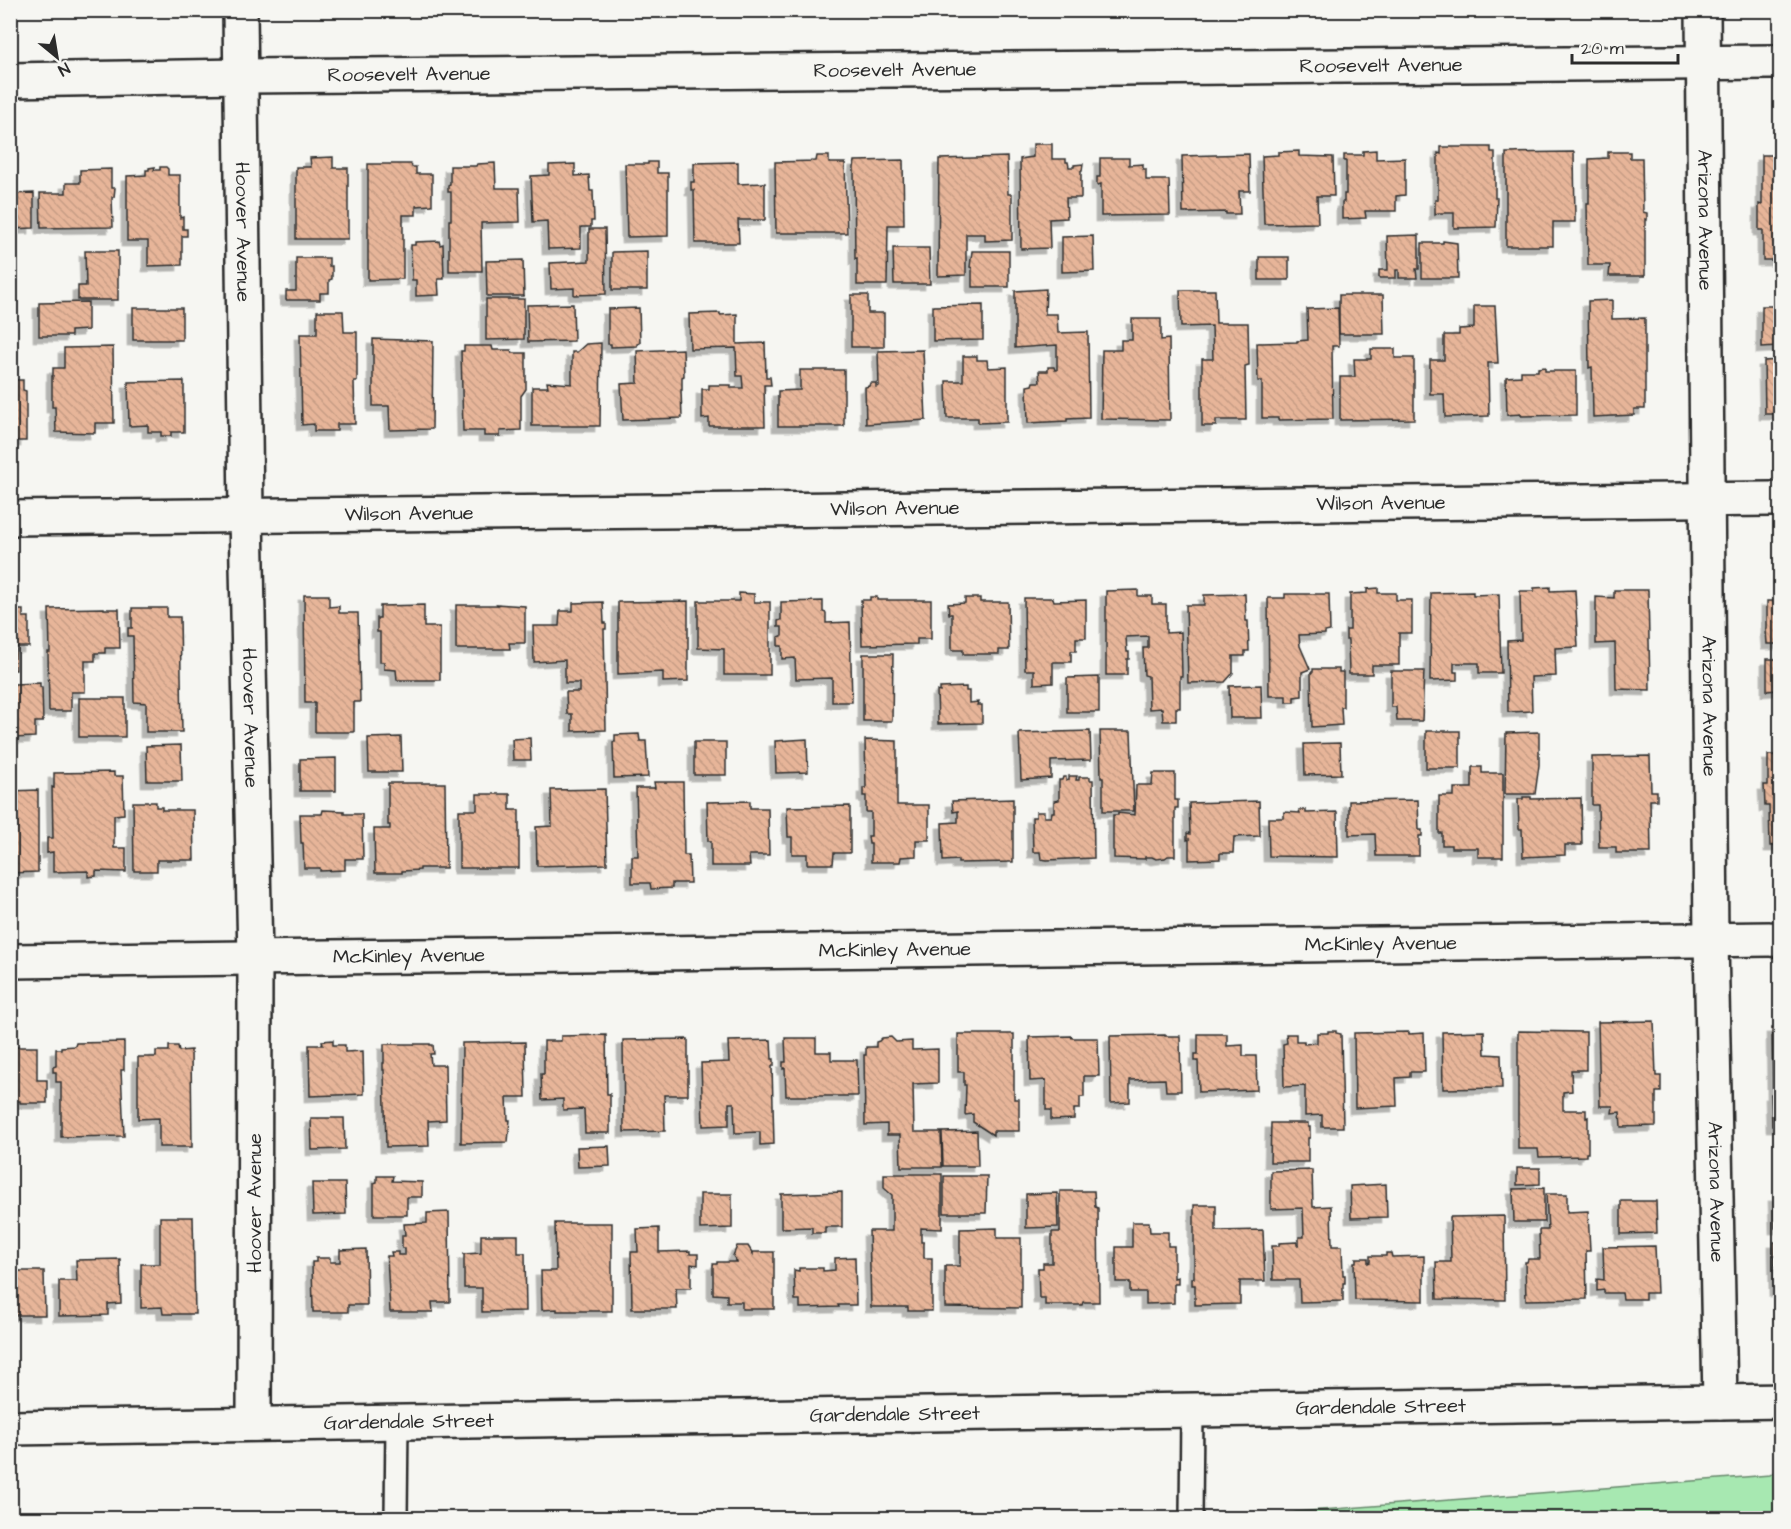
<svg xmlns="http://www.w3.org/2000/svg" width="1791" height="1529" font-family="'Architects Daughter',sans-serif">
	<defs>
		<pattern id="building-back-hatch" width="6" height="6" patternUnits="userSpaceOnUse" patternTransform="scale(1.5)"><rect width="6" height="6" fill="#e7b599"/><path d="M-1 5l2 2M0 0l6 6M5-1l2 2" fill="none" stroke="#c69c84"/></pattern>
		<filter id="shadow"><feDropShadow dx="-5.5" dy="5.5" stdDeviation="0" flood-color="#0004"/></filter>
	</defs>
	<rect width="100%" height="100%" fill="#f6f6f2"/>
	<filter id="ink" filterUnits="userSpaceOnUse"><feTurbulence type="fractalNoise" baseFrequency=".0167" numOctaves="2"/><feDisplacementMap in="SourceGraphic" scale="12" xChannelSelector="R" yChannelSelector="G"/><feConvolveMatrix kernelMatrix="1 2 1 2 8 2 1 2 1" color-interpolation-filters="sRGB"/></filter>
	<g filter="url(#ink)">
		<path fill="#a7e8b1" stroke="#698a6e" stroke-width="1.5" d="M1780,1467V1518H1272L1296,1512L1770,1475Z"/>
		<g fill="url(#building-back-hatch)" stroke="#2b2b2b" stroke-width="1.5" filter="url(#shadow)">
			<path d="M1033,144H1052V159H1066V162H1068L1069,167H1074V165L1083,164L1082,171H1081V198H1066L1067,218L1049,219L1050,248L1021,249L1020,159L1033,157Z"/>
			<path d="M1441,147H1491V152H1495V198H1497L1496,227L1454,228V213H1438L1435,215V200H1438V153L1441,154Z"/>
			<path d="M1376,150V159L1405,158V195L1396,196V211H1365L1366,218L1342,219V202H1344V194H1346V161H1344V155H1363V151Z"/>
			<path d="M1775,150L1780,151V260H1763V230H1759V204L1762,205V155H1774Z"/>
			<path d="M1299,151V156L1333,157L1334,196H1317L1318,223L1264,224L1262,156L1278,155V152Z"/>
			<path d="M1574,152L1575,222H1553V246H1506V153Z"/>
			<path d="M1608,152H1630V158H1642L1643,212L1647,213V220L1645,219V276H1609L1610,265H1588L1587,204H1589V159L1608,158Z"/>
			<path d="M1249,154L1250,191H1239L1240,214H1226V212L1183,213L1182,156Z"/>
			<path d="M817,156H829V163H845L847,233H776L775,162L816,161Z"/>
			<path d="M333,157V168H348V239H296V167H311L310,158Z"/>
			<path d="M1007,157L1008,194H1012V240L985,241V234H966V275L938,276L939,159Z"/>
			<path d="M1100,158H1129V165L1143,164V169H1146V180H1169L1170,215L1101,216V184L1097,185V177H1100Z"/>
			<path d="M903,160L904,225H888L887,285H857V258L855,259L854,168L855,161Z"/>
			<path d="M648,162H657V173H668V236L627,237L625,164H648Z"/>
			<path d="M738,162V184L765,183V220H738L739,243H695L694,190H691V182H694V163Z"/>
			<path d="M495,163L496,188H519L520,222L481,223L482,271H449V220H451V192H448V185L450,184V166H476L477,164Z"/>
			<path d="M368,164H411L412,167H416V174H432V205L416,206V215H403V279L368,280Z"/>
			<path d="M575,164V176L589,175L590,191H593L594,221H591V227H581V248L548,249L547,221L533,222L531,176L549,175V165Z"/>
			<path d="M155,167L154,170H160V167H166L168,169V175H180V218L183,217V229H187V236H182V265L148,266V241H127V176L146,175V170H149V168Z"/>
			<path d="M111,169V188H115L114,197H112L113,227L41,228L40,193H66V183H80V170Z"/>
			<path d="M34,193V228L10,229V194Z"/>
			<path d="M589,229H605L606,294L574,295V288L551,289L550,263L589,261Z"/>
			<path d="M1419,235V269H1416L1417,278H1399V270H1396V278H1379V270H1388L1387,236Z"/>
			<path d="M1093,236L1094,271L1062,272V237Z"/>
			<path d="M439,241L440,245L443,244L444,279H438L439,295L416,296V280H412L411,245H415V242Z"/>
			<path d="M1443,241L1457,243L1458,278H1422V243H1443Z"/>
			<path d="M893,248H929L930,284H894Z"/>
			<path d="M85,251H118V300H78V286H86Z"/>
			<path d="M647,251V290H612V252Z"/>
			<path d="M972,251H1009V287H972V268L970,267Z"/>
			<rect x="1259" y="257" width="30" height="23"/>
			<path d="M296,258H329V266H332V279L329,280V293H320V300H286V291H296Z"/>
			<path d="M523,260L524,296H487L486,261Z"/>
			<path d="M1046,289L1045,314H1057L1058,333L1088,332L1089,418L1067,419V421L1028,423L1027,386L1032,385L1033,382H1040L1039,371H1048V367H1054L1055,370H1057V345L1015,348V291Z"/>
			<path d="M1180,290H1215L1216,323H1248L1249,365L1245,366L1246,420H1216V426H1202V359H1213L1212,326L1181,327Z"/>
			<path d="M851,295H868V313H884V347H851Z"/>
			<path d="M1339,295H1383L1384,334H1339Z"/>
			<path d="M486,299H524V339L486,340Z"/>
			<path d="M1612,300V319L1645,318V409H1634V415L1593,417L1592,367L1589,368L1588,301Z"/>
			<path d="M88,302V330L71,331V336H39V303Z"/>
			<path d="M573,304L574,341L528,342L527,305Z"/>
			<path d="M983,305V340L933,341V306Z"/>
			<path d="M1474,306H1495L1498,363H1488L1489,416L1445,417L1444,394H1430V360H1444V335H1459V329L1474,328Z"/>
			<path d="M1762,306H1780V347L1762,348Z"/>
			<rect x="133" y="308" width="49" height="32"/>
			<path d="M639,308L640,343L637,344V346L611,347V344H608V309Z"/>
			<path d="M1338,308L1339,346H1332L1333,419L1278,420V418H1262V381H1258L1257,343L1297,342V341L1308,340L1307,309Z"/>
			<path d="M317,311H343L344,332H357V381H354L355,424H337V431H314V424L302,425L300,334H317Z"/>
			<path d="M720,313V315L737,314V344L765,343L766,377H770L771,385H764L765,426H709V418L702,419V389H709V385H731V388H743L742,376H737L736,348L690,349L689,314Z"/>
			<path d="M1132,319H1161V340L1169,339L1170,420L1101,419L1102,350H1121V340H1132Z"/>
			<path d="M373,339L433,341L432,429L390,430L389,406H373Z"/>
			<path d="M601,343L600,426H532V387H548L547,382L572,384V352H577L586,344Z"/>
			<path d="M464,346H492L493,350H511L512,353H526V389L521,396V430L500,431V436H484V431H463L461,351H464Z"/>
			<path d="M113,347L114,423H95V433L56,432L55,407H52V376H53V368H64V348Z"/>
			<path d="M683,349L684,376L682,377V390H681L682,418L623,420L621,384L638,383L637,351Z"/>
			<path d="M1371,349H1395V358H1414V419L1340,420V377H1355L1354,359H1371Z"/>
			<path d="M923,350L926,420L866,424L865,387L869,386L870,383H876V387L879,386L878,351Z"/>
			<path d="M963,356H977V360H987L988,368L1007,367V422L978,423V418H947L946,381H963Z"/>
			<path d="M1780,360V414H1765L1764,361Z"/>
			<path d="M1545,367V371H1576V415L1521,416V414L1507,415L1506,377L1521,376V371H1538V368Z"/>
			<path d="M800,370H844V426H778V391L800,390Z"/>
			<path d="M10,380H23V390L26,391V441H10Z"/>
			<path d="M184,381V432H171V436H161V432H148V425L129,426L128,382Z"/>
			<path d="M1550,587V591L1575,590L1578,647L1555,648L1556,676L1531,677L1532,711L1508,712L1507,641L1521,640L1520,591H1534V588Z"/>
			<path d="M1378,588V593H1396V600H1412V633H1399V665H1372V674H1349L1348,640H1346V630H1350V594L1367,593V589Z"/>
			<path d="M1138,590V596H1152V604H1166V633L1181,632L1182,676H1180V708H1176V721H1163L1162,708L1149,709L1148,676L1144,675L1143,648H1148V636L1126,637L1127,652H1129V659H1127V675H1106V591Z"/>
			<path d="M1614,590H1648L1650,690L1616,689L1615,643L1596,644V597L1614,598Z"/>
			<path d="M1473,592V595L1499,594L1501,673H1479V663H1454V672H1457V680L1430,681L1431,593Z"/>
			<path d="M739,593L754,594V602H770V675H724V649L698,648V601H739Z"/>
			<path d="M1245,594L1246,621H1248L1249,651H1245V656H1233V673L1225,682L1188,683L1186,605H1204V595Z"/>
			<path d="M1285,594H1329L1330,631L1325,632V634L1299,635L1300,646L1310,669L1302,672V696L1294,697V702H1286V696H1269L1268,598H1285Z"/>
			<path d="M304,595H329V607L339,606V613H358L360,702H354V732H315V703H305Z"/>
			<path d="M870,597H877V600H931V639H917V644L862,645L861,600H870Z"/>
			<path d="M965,598H980V602H1008L1009,650H999V654H963V650H952V614H949L948,604L965,603Z"/>
			<path d="M1024,598H1053L1054,601L1086,600V638H1076V651H1071V662H1053V683L1034,684V670H1025Z"/>
			<path d="M688,601V681L663,682V672L618,674V602Z"/>
			<path d="M823,601V612L826,613V623L850,622L852,702H832V678L796,679L795,658L782,659V646H778V637L782,636V627H778V621L781,620V602Z"/>
			<path d="M1767,601H1780V644H1767L1766,630L1767,629Z"/>
			<path d="M603,602L604,623H606V629H604L606,730L572,731V714H567L566,692H579V683H565V660L534,662L533,626H559L560,611H573V603Z"/>
			<path d="M497,604L525,606V643H509L510,649H456V605H498Z"/>
			<path d="M424,605V627H440V680H397L396,670L384,669V662H380V632H377V618H380V606Z"/>
			<path d="M104,608V609H119L120,648H105V653H95V661H85V692H71V711H49L48,652H50L49,609Z"/>
			<path d="M132,608H167V617H180L182,732H146V703L134,702L133,636H128V628H132Z"/>
			<path d="M10,610H23V617H29V647H16V670H10Z"/>
			<path d="M863,654H893L892,721H863Z"/>
			<path d="M1767,659H1780V690L1767,691Z"/>
			<path d="M1313,669H1339V672H1343V707H1341L1342,725L1312,727L1311,672H1313Z"/>
			<path d="M1391,671H1424L1422,721H1397L1396,707H1391Z"/>
			<path d="M1099,677V712H1067V678Z"/>
			<path d="M40,683V687H42L43,722H35V737L13,738V722H10L11,687H14V684Z"/>
			<path d="M1261,685L1262,718H1230L1229,686Z"/>
			<path d="M966,687V691H969V703L978,702L977,705H982V723L938,724L937,691L940,692V688Z"/>
			<rect x="79" y="698" width="46" height="39"/>
			<path d="M1090,731L1091,760L1051,761V778L1021,780L1019,733Z"/>
			<path d="M1100,731H1131L1134,811H1103V778H1101Z"/>
			<rect x="1426" y="731" width="34" height="37"/>
			<path d="M1539,732V765L1535,794H1505L1506,733Z"/>
			<path d="M639,734L640,741H646L648,777L614,778L613,742H615V735Z"/>
			<path d="M401,737L402,772H369L368,738Z"/>
			<path d="M530,738L531,760H513L512,739Z"/>
			<path d="M807,739L808,772L776,773L775,741Z"/>
			<path d="M865,740L897,741V805H929V840H916V856L901,857L900,862H871V844H869L868,836H871V812H866V796H863V788H866Z"/>
			<rect x="694" y="742" width="32" height="33"/>
			<path d="M1340,743L1341,774L1305,775L1304,744Z"/>
			<path d="M181,745L182,781H147L146,746Z"/>
			<path d="M1768,755H1780V846H1770L1769,806H1765L1764,785H1768Z"/>
			<path d="M1650,756L1651,791H1657V800H1650L1651,853H1616V847H1599L1598,805H1592V757Z"/>
			<path d="M336,758V791H300V759Z"/>
			<path d="M1472,767H1482V773H1503V857H1478V848H1451V845H1442V833H1439V796H1454V788H1472Z"/>
			<path d="M114,772V776H123L124,814L114,815V848H126V872L96,871V876L88,877V871L53,872V852L47,853V838H53L52,787L54,788V773Z"/>
			<path d="M1153,773H1175V800H1178V808H1175V856H1168L1165,858L1156,859L1152,857H1145V859L1114,858V851L1113,850V815H1118V813L1135,815L1136,785H1152Z"/>
			<path d="M1069,776H1077L1076,780H1079V777H1090V780H1093L1094,858L1047,860L1041,859L1040,852H1033L1032,817H1036V812H1044V817H1051L1052,812H1054V801L1059,800V780H1062L1063,777H1066V781L1069,780Z"/>
			<path d="M654,782H683L684,855H689L690,883H672V888L651,889L650,883H632V856H638L636,788H655Z"/>
			<path d="M388,783H445L446,868H420V870L402,871V873H375L374,829H390V825H388Z"/>
			<path d="M605,789L607,864L537,866L536,827L552,826L551,790Z"/>
			<path d="M38,790V872L10,873V791Z"/>
			<path d="M477,794H510V810H519V868H459V810H477Z"/>
			<path d="M1523,797H1531V799L1581,798L1582,845H1565V855L1523,857L1522,829H1519L1518,799H1523Z"/>
			<path d="M1013,799V862L958,863V860L943,861L942,823L958,822V811L953,812L952,801Z"/>
			<path d="M1418,800L1419,830H1422V836H1419V856H1376L1375,834L1349,835V801Z"/>
			<path d="M750,801V808H768L769,855H749L750,866H711V841H708L707,802Z"/>
			<path d="M1259,801L1260,836L1234,837L1233,853H1220V859L1189,860V839L1187,840V833L1190,834L1189,803Z"/>
			<path d="M133,802H156V807H162V810H193L194,860H157V871H134Z"/>
			<path d="M850,806V853H834L833,864H807V854H792V837H788L787,807Z"/>
			<path d="M323,810L344,811V814H362L363,859H345V870L320,871V868H304L303,843H301L300,814H322Z"/>
			<path d="M1299,810H1306V813L1337,812L1338,857L1269,856L1268,818H1284V812L1300,813Z"/>
			<path d="M1654,1021L1656,1076H1661V1092H1656V1126L1621,1127L1620,1112L1612,1113L1613,1106H1600L1598,1022Z"/>
			<path d="M1772,1028H1780V1131V1126H1772L1771,1094H1773Z"/>
			<path d="M1328,1031H1336V1033L1341,1034L1343,1127H1322V1115L1305,1116V1086L1284,1087L1283,1044L1287,1043L1286,1034H1296V1041H1304V1044L1317,1043V1033H1328Z"/>
			<path d="M1484,1031L1485,1054L1501,1055L1502,1088L1443,1089L1442,1032Z"/>
			<path d="M1518,1031L1586,1032V1070H1571L1572,1091L1563,1092V1110H1586V1118L1588,1117V1153H1586V1156L1539,1157L1538,1149H1518Z"/>
			<path d="M1409,1032V1034L1424,1033L1425,1072H1410V1077L1396,1078L1397,1106L1355,1108L1354,1033Z"/>
			<path d="M958,1034H1014V1099H1019V1131H993V1135L973,1122V1114L965,1115L966,1085H964V1072H958Z"/>
			<path d="M1198,1034H1227V1046L1243,1045V1056H1256L1257,1090L1199,1092L1198,1061H1195V1054H1198Z"/>
			<path d="M606,1035L607,1094H610V1133H585L584,1109L563,1110V1099L542,1100L541,1074H544V1041H561V1036Z"/>
			<path d="M1165,1035V1036H1180L1181,1091H1166L1165,1079L1130,1080V1102L1111,1103L1110,1036Z"/>
			<path d="M1071,1036L1072,1038H1098L1099,1076H1084V1097H1080V1109H1074V1119L1051,1120V1110H1046V1080L1030,1081L1029,1037Z"/>
			<path d="M891,1037L896,1042L912,1041V1050L938,1049V1083L913,1084L914,1132H941L942,1167H901L900,1135H887V1124L865,1125L864,1055H866V1047H876V1042L879,1041L882,1038Z"/>
			<path d="M785,1038H816V1052H831V1060H857L858,1096H786L785,1068L783,1069V1062H786Z"/>
			<path d="M688,1039V1095H664L665,1131L624,1132L623,1040Z"/>
			<path d="M333,1040V1045H345V1052L363,1051L364,1094L310,1096L309,1045H323L322,1041Z"/>
			<path d="M771,1040L772,1059H774V1066H772L774,1144L760,1145V1132L735,1133L734,1103H729V1125L703,1126L701,1063L729,1062L728,1041Z"/>
			<path d="M124,1042V1070H121L124,1136L61,1137V1082H56V1072H53V1067L56,1066V1049H61V1047L75,1046L76,1043Z"/>
			<path d="M525,1042L526,1097H507L508,1120H510L508,1142L461,1143L462,1043Z"/>
			<path d="M384,1044H430V1045H433L434,1054H430L431,1065H445L446,1120L428,1121L429,1146L386,1147L384,1070H383V1063H384Z"/>
			<path d="M169,1046H178L179,1051L191,1050L192,1147H159V1118L138,1119V1057H156V1051H169Z"/>
			<path d="M10,1047H37V1080H47V1103H20V1101H10Z"/>
			<path d="M311,1118H344L345,1149L312,1150Z"/>
			<path d="M1271,1123H1308V1127H1310V1138H1308V1162H1270Z"/>
			<path d="M977,1131L978,1166H943L942,1132Z"/>
			<path d="M609,1146L610,1166L578,1167L577,1147Z"/>
			<path d="M1517,1168H1540V1184L1517,1185Z"/>
			<path d="M1312,1170L1313,1207L1331,1206L1332,1246H1342L1343,1275H1345V1283H1343V1301L1300,1302L1299,1280H1273L1272,1246H1279V1243L1297,1242V1245H1299V1237H1304L1303,1208L1271,1209V1171Z"/>
			<path d="M884,1174H942V1229L921,1228V1242H924V1258H932V1311H908V1307H871L869,1231H892V1195L884,1188Z"/>
			<path d="M377,1176H393L392,1181L422,1182V1197H407V1215H374V1183L377,1182Z"/>
			<path d="M944,1176H987L986,1213H944Z"/>
			<path d="M312,1183H345L346,1214L313,1215Z"/>
			<path d="M1386,1184L1387,1217L1351,1218L1350,1186Z"/>
			<path d="M1544,1188V1222H1514L1513,1189Z"/>
			<path d="M1060,1191H1094L1095,1207L1098,1208L1099,1302H1083L1082,1305H1045V1298H1039L1038,1268H1043V1263H1052V1232H1060Z"/>
			<path d="M842,1192V1227H825V1233H812V1227L781,1228V1194Z"/>
			<path d="M1057,1193L1058,1227L1026,1228V1194Z"/>
			<path d="M700,1194H732V1228L700,1229Z"/>
			<path d="M1546,1194H1567V1212L1588,1211L1590,1251H1586L1587,1299L1526,1300L1525,1262H1527L1528,1259H1540L1539,1230H1548Z"/>
			<path d="M1774,1196H1780V1228H1775Z"/>
			<path d="M1621,1201H1656L1657,1233L1621,1234Z"/>
			<path d="M1194,1205H1216V1231L1263,1230L1265,1281H1240V1304L1195,1305V1285H1192V1278H1194Z"/>
			<path d="M449,1212L450,1302H432L433,1312H390L387,1256H392L391,1252H398V1255H405V1248H402V1235H405L404,1224L427,1223V1213Z"/>
			<path d="M1504,1216L1505,1300L1437,1299L1436,1262H1451L1450,1217Z"/>
			<path d="M160,1217H193L195,1314H163L162,1307L141,1308V1264H160Z"/>
			<path d="M1132,1222H1149L1150,1232H1168V1246H1174V1278L1178,1277V1284H1174V1303L1146,1304V1292H1130V1282H1116V1247H1132Z"/>
			<path d="M555,1223H612V1311H557V1309L542,1310L541,1271H556Z"/>
			<path d="M659,1228V1252L690,1251V1254H698V1265L691,1264V1288H676L677,1309H632L631,1252H638L637,1229Z"/>
			<path d="M997,1228V1238H1021V1308L945,1307V1266H960V1229Z"/>
			<path d="M481,1235H518V1253H525L526,1311L482,1312V1288H464V1254L481,1253Z"/>
			<path d="M1774,1242H1780V1291H1775Z"/>
			<path d="M737,1246H748L753,1254V1252H774V1309H742V1302H727V1295L713,1294V1264H717V1262H737L733,1256Z"/>
			<path d="M1655,1246L1657,1293H1645V1299H1623L1622,1293H1604V1290L1597,1291V1279L1604,1280L1603,1247Z"/>
			<path d="M366,1249L367,1305H348V1312H313L312,1262H316V1258H330V1262H340V1250Z"/>
			<path d="M1386,1253H1391L1392,1257L1424,1256V1301L1355,1300L1354,1262H1356V1258H1368V1263L1370,1262V1256H1386Z"/>
			<path d="M855,1257L856,1305H838L839,1307L800,1308V1300H795L794,1270L799,1271V1268H823V1271L835,1270V1258Z"/>
			<path d="M120,1259L121,1303L108,1304V1315L59,1316V1281H77L76,1260Z"/>
			<path d="M10,1268H13V1271H44L45,1315H10Z"/>
		</g>
		<g fill="none" stroke-linecap="round" stroke-linejoin="round">
			<g stroke="#2b2b2b" stroke-width="26">
				<g id="service">
					<path d="M396,1518L397,1422"/>
					<path d="M1191,1518L1192,1411"/>
				</g>
			</g>
			<g stroke="#2b2b2b" stroke-width="38">
				<g id="minor">
					<path id="s1" d="M240,10L246,515L255,959L254,1424"/>
					<path id="s2" d="M1703,10L1711,940L1720,1402"/>
					<path id="s3" d="M10,80L241,76L1780,62"/>
					<path id="s4" d="M10,518L1780,499"/>
					<path id="s5" d="M10,961L1780,939"/>
				</g>
			</g>
			<g stroke="#2b2b2b" stroke-width="38">
				<g id="tertiary">
					<path id="s6" d="M10,1428L1780,1401"/>
				</g>
			</g>
			<use href="#service" stroke="#f6f6f2" stroke-width="21"/>
			<use href="#minor" stroke="#f6f6f2" stroke-width="33"/>
			<use href="#tertiary" stroke="#f6f6f2" stroke-width="33"/>
		</g>
	</g>
	<g text-anchor="middle" dominant-baseline="central" stroke-width="4.5" stroke-linejoin="round" paint-order="stroke">
		<g font-size="20" fill="#2b2b2b" stroke="#f6f6f2">
			<text stroke="none"><textPath href="#s3" startOffset="1371">Roosevelt Avenue</textPath></text>
			<text stroke="none"><textPath href="#s3" startOffset="885">Roosevelt Avenue</textPath></text>
			<text stroke="none"><textPath href="#s3" startOffset="399">Roosevelt Avenue</textPath></text>
			<text stroke="none"><textPath href="#s2" startOffset="210">Arizona Avenue</textPath></text>
			<text stroke="none"><textPath href="#s1" startOffset="222">Hoover Avenue</textPath></text>
			<text stroke="none"><textPath href="#s4" startOffset="1371">Wilson Avenue</textPath></text>
			<text stroke="none"><textPath href="#s4" startOffset="885">Wilson Avenue</textPath></text>
			<text stroke="none"><textPath href="#s4" startOffset="399">Wilson Avenue</textPath></text>
			<text stroke="none"><textPath href="#s2" startOffset="696">Arizona Avenue</textPath></text>
			<text stroke="none"><textPath href="#s1" startOffset="708">Hoover Avenue</textPath></text>
			<text stroke="none"><textPath href="#s5" startOffset="1371">McKinley Avenue</textPath></text>
			<text stroke="none"><textPath href="#s5" startOffset="885">McKinley Avenue</textPath></text>
			<text stroke="none"><textPath href="#s5" startOffset="399">McKinley Avenue</textPath></text>
			<text stroke="none"><textPath href="#s2" startOffset="1182">Arizona Avenue</textPath></text>
			<text transform="translate(255 1203) rotate(-90)">Hoover Avenue</text>
			<text stroke="none"><textPath href="#s6" startOffset="1371">Gardendale Street</textPath></text>
			<text stroke="none"><textPath href="#s6" startOffset="885">Gardendale Street</textPath></text>
			<text stroke="none"><textPath href="#s6" startOffset="399">Gardendale Street</textPath></text>
		</g>
	</g>
	<rect width="1791" height="1529" fill="none" stroke="#f6f6f2" stroke-width="36"/>
	<rect x="18" y="18" width="1755" height="1493" fill="none" stroke="#2b2b2b" stroke-width="2" filter="url(#ink)"/>
	<g transform="translate(57 57) rotate(150)" stroke="#f6f6f2" stroke-width="4.5" paint-order="stroke">
	<path d="M0-4.5L10 22L0 15L-10 22Z" fill="#2b2b2b"/>
	<text y="-9" font-size="16" font-weight="bold" text-anchor="middle" fill="#2b2b2b">N</text>
	</g>
	<path d="M1572 54v9h106v-9" fill="none" stroke="#2b2b2b" stroke-width="3"/>
	<text x="1581" y="54" font-size="18" fill="#2b2b2b" stroke="#f6f6f2" stroke-width="4.5" paint-order="stroke">20 m</text>
</svg>
